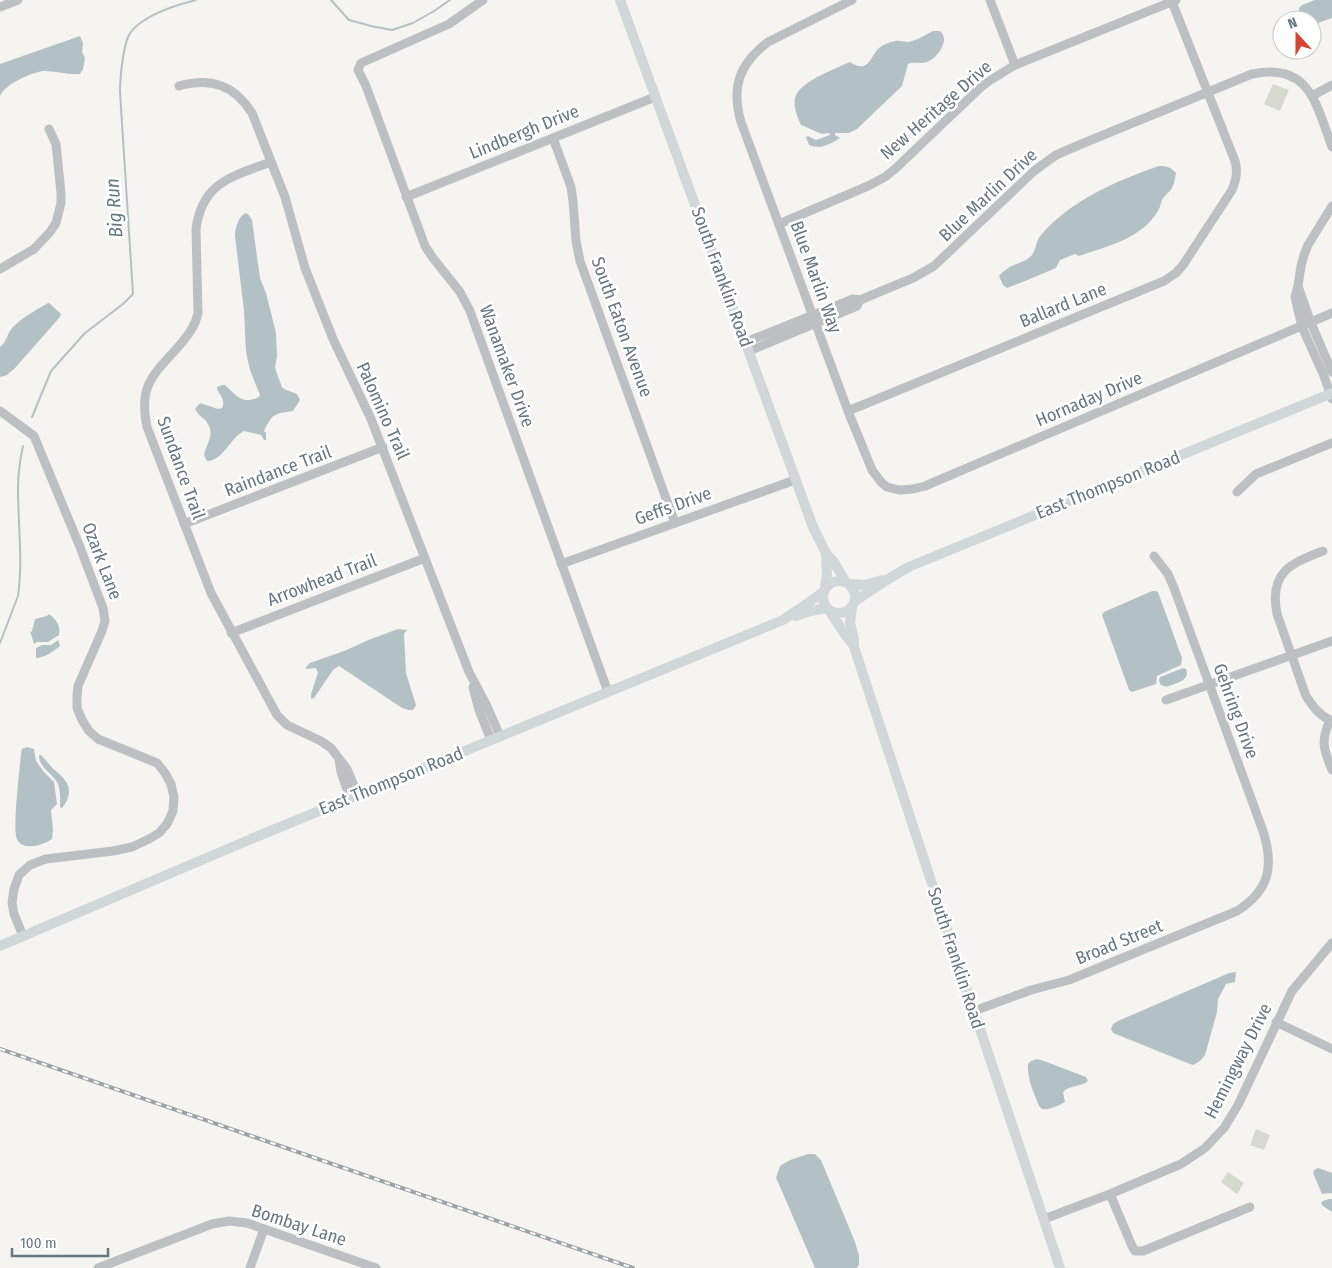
<svg xmlns="http://www.w3.org/2000/svg" width="1332" height="1268" font-family="'Fira Sans Condensed',sans-serif">
	<rect width="100%" height="100%" fill="#f5f4f1"/>
	<g fill="#d5d9d1">
		<path d="M1273,84L1289,90L1280,111L1264,104Z"/>
		<path d="M1256,1129L1270,1135L1264,1150L1250,1145Z"/>
		<path d="M1228,1172L1244,1183L1237,1194L1221,1182Z"/>
	</g>
	<g fill="#b4c1c4">
		<path d="M1315,0H1332V18L1318,23L1299,14V8L1302,5Z"/>
		<path d="M933,31H940C942,33 943,34 944,38C945,46 936,58 929,61C922,65 915,61 908,64L902,86L857,129L849,133H835V135L840,138C835,141 825,147 819,147C817,147 811,146 809,145L806,137L808,136L816,140L830,135L829,133L822,134L801,125C797,116 792,104 796,95C804,80 835,69 850,62C871,76 870,52 882,46C887,43 895,40 901,41C905,41 908,43 912,41C919,39 927,34 933,31Z"/>
		<path d="M80,36L83,43L82,52L85,58L83,69L80,74C68,75 56,71 44,71C32,72 5,84 0,96V64Z"/>
		<path d="M1159,166C1167,166 1171,167 1176,173C1175,179 1174,186 1170,191C1167,194 1164,196 1162,200C1161,204 1160,207 1158,211C1141,239 1108,246 1079,256L1075,254L1060,260L1056,268L1025,281L1007,288L1003,285L999,276C1003,271 1009,267 1014,265C1021,262 1026,261 1031,256C1037,250 1035,241 1041,235C1071,200 1116,181 1159,166Z"/>
		<path d="M245,213L248,214L252,220L260,278L266,293L276,333L277,356L275,367L277,374L282,387L284,389L297,394L300,400L293,411C274,414 273,413 264,431L266,433V440H264L261,435L244,431C230,438 223,461 207,461L204,455C207,441 216,434 206,421C202,417 198,415 195,409L200,403L218,409L222,408C226,401 220,395 217,389V387L222,385H225C237,396 242,405 259,397L260,395L250,370L246,352L244,311L235,236C235,228 238,218 245,213Z"/>
		<path d="M48,303H49L61,314L60,317L15,368L7,375L0,377V347C7,342 7,333 13,327C23,317 36,310 48,303Z"/>
		<path d="M1152,591H1156L1158,592L1182,658L1181,665L1157,676L1156,684L1132,692L1129,690L1128,687L1102,615L1104,612Z"/>
		<path d="M49,614C56,619 61,626 59,635L48,642H37L34,644L31,634L30,633L32,631L35,619L47,616Z"/>
		<path d="M398,629L407,630L404,634L406,673L415,702L416,705L413,710H409L402,708L339,666L333,670L314,698L311,699V694L318,673L316,668L306,669V667L310,663L344,651L371,639Z"/>
		<path d="M58,640L60,646C54,651 44,658 36,658V648L42,645H51Z"/>
		<path d="M1183,668L1186,669C1190,679 1180,682 1172,685C1169,686 1167,687 1164,686C1160,685 1160,684 1159,680L1160,677Z"/>
		<path d="M27,747L34,749L36,761L44,772L54,782L57,804L51,810L53,830L52,839C43,845 23,852 17,839C12,829 20,768 21,753L22,749Z"/>
		<path d="M39,755H41C44,758 46,761 49,764C56,773 70,779 69,793C68,799 66,803 62,808L60,807C60,799 61,789 57,782C51,772 39,768 39,755Z"/>
		<path d="M1236,972L1235,982L1226,984L1218,999L1217,1012L1205,1055L1200,1061L1193,1065L1190,1064L1113,1033L1111,1029L1113,1024L1118,1021L1229,973Z"/>
		<path d="M1037,1059L1044,1061L1086,1077L1088,1081C1081,1087 1069,1085 1063,1092L1065,1102C1058,1106 1050,1110 1042,1109L1039,1106C1034,1093 1027,1079 1028,1064L1031,1061Z"/>
		<path d="M808,1154H815L821,1160L855,1242L859,1256V1265L857,1268H815L778,1182L776,1178L780,1166L790,1160Z"/>
		<path d="M1318,1168L1332,1173V1193L1322,1194L1313,1173L1314,1170Z"/>
		<path d="M1329,1199H1332V1212L1323,1206L1321,1203L1323,1201Z"/>
	</g>
	<g fill="none" stroke-linecap="round" stroke-linejoin="round">
		<g stroke="#b4c1c4" stroke-width="2">
			<path d="M331,0L349,20L371,26L392,30L413,23L434,11L450,0"/>
			<path d="M32,417L51,371L85,333L123,304L133,294L120,92C120,78 123,49 128,37C137,17 176,5 196,0"/>
			<path d="M0,643L18,596C23,561 18,524 18,488C18,474 20,460 23,446"/>
		</g>
		<g stroke="#bcc0c3" stroke-width="9">
			<path d="M483,0L449,24L361,63L358,70L366,86L425,246L433,258L460,292L470,311L608,692"/>
			<path d="M852,0L768,42C739,64 731,87 741,122L848,411L872,470L881,482L887,487L899,490L913,489L925,486L1332,313"/>
			<path d="M990,0L1015,65"/>
			<path d="M0,7L18,0"/>
			<path d="M179,86C211,77 234,85 252,113L285,197L305,268L333,339L371,419L469,672L486,704L500,736"/>
			<path d="M1312,96L1332,85"/>
			<path d="M553,138L571,187L573,201L576,241L580,261L675,523"/>
			<path d="M271,162C233,176 202,182 196,229L198,313C195,327 188,335 179,346C154,374 138,385 147,427L211,593L277,715L287,725L321,741L331,748L347,769L358,795"/>
			<path d="M406,197L655,97"/>
			<path d="M1332,206L1308,245L1304,255L1301,266L1298,286L1295,297L1302,327L1324,376L1332,399"/>
			<path d="M779,224L868,186L885,177L895,169L980,88L989,81L1015,65L1176,0"/>
			<path d="M0,269L34,249L50,232L56,223L61,203V193L56,144L49,129"/>
			<path d="M1298,286L1311,323L1332,372"/>
			<path d="M860,300L913,278L934,266L1034,171L1056,155L1079,145L1252,74C1310,62 1316,104 1332,147"/>
			<path d="M746,342L853,299L860,300L857,306L749,351"/>
			<path d="M0,411L34,436L80,547L103,608L105,621L102,631L78,686L77,696V708L82,720L89,731L98,739L157,763L165,773L171,784L174,797L173,811L167,824L159,833L149,839L132,847L113,851L46,859L30,865L19,875L14,889L12,903L14,914L23,936"/>
			<path d="M848,411L1164,281L1176,273L1183,265L1232,190C1236,180 1238,172 1235,161L1172,2"/>
			<path d="M1237,492L1256,474L1332,443"/>
			<path d="M184,524L383,447"/>
			<path d="M1323,551C1289,564 1269,573 1277,614L1306,696C1313,707 1320,716 1332,721"/>
			<path d="M561,564L795,480"/>
			<path d="M231,633L425,558"/>
			<path d="M473,687L479,710L491,740"/>
			<path d="M1166,700L1332,641"/>
			<path d="M1330,720C1320,742 1324,750 1332,770"/>
			<path d="M339,759L341,772L350,798"/>
			<path d="M974,1011L1031,990L1069,980L1237,911C1270,890 1274,866 1263,831L1174,588L1168,574L1154,556"/>
			<path d="M1276,1022L1332,1049"/>
			<path d="M1110,1194L1132,1246L1135,1251H1143L1250,1207"/>
			<path d="M1044,1219L1110,1194L1181,1164L1205,1148L1224,1128L1238,1105L1292,991L1332,943"/>
			<path d="M98,1268L212,1224L229,1221L247,1223L376,1268"/>
			<path d="M250,1268L264,1229"/>
		</g>
		<g stroke="#d1d6d9" stroke-width="10">
			<path d="M620,0L813,527L826,553L834,562L845,581"/>
			<circle cx="839" cy="597" r="16"/>
			<path d="M850,584L865,585L882,580"/>
			<path d="M825,587L827,574L826,553"/>
			<path d="M854,602C873,589 891,576 911,566L1332,393"/>
			<path d="M852,607L850,622L854,640V647L973,1008L1060,1268"/>
			<path d="M829,610L846,636L854,646"/>
			<path d="M796,616L810,611L827,608"/>
			<path d="M0,946L251,839L783,620L808,603L823,592"/>
		</g>
		<g stroke="#9ca3a7" stroke-width="4">
			<path id="rail" d="M0,1049L633,1268"/>
		</g>
		<use href="#rail" stroke="#fff" stroke-width="2" stroke-dasharray="5.5" stroke-linecap="butt"/>
	</g>
	<g text-anchor="middle" dominant-baseline="central" stroke-width="5" stroke-linejoin="round" paint-order="stroke">
		<g font-size="18" fill="#667780" stroke="#fff">
			<text transform="translate(936 110) rotate(-41)">New Heritage Drive</text>
			<text transform="translate(524 132) rotate(-22)">Lindbergh Drive</text>
			<text transform="translate(988 195) rotate(-43)">Blue Marlin Drive</text>
			<text transform="translate(722 277) rotate(70)">South Franklin Road</text>
			<text transform="translate(816 277) rotate(70)">Blue Marlin Way</text>
			<text transform="translate(1063 305) rotate(-22)">Ballard Lane</text>
			<text transform="translate(622 327) rotate(70)">South Eaton Avenue</text>
			<text transform="translate(507 366) rotate(70)">Wanamaker Drive</text>
			<text transform="translate(1089 399) rotate(-23)">Hornaday Drive</text>
			<text transform="translate(383 411) rotate(66)">Palomino Trail</text>
			<text transform="translate(181 468) rotate(70)">Sundance Trail</text>
			<text transform="translate(278 471) rotate(-21)">Raindance Trail</text>
			<text transform="translate(1108 485) rotate(-22)">East Thompson Road</text>
			<text transform="translate(673 506) rotate(-20)">Geffs Drive</text>
			<text transform="translate(102 561) rotate(69)">Ozark Lane</text>
			<text transform="translate(322 580) rotate(-21)">Arrowhead Trail</text>
			<text transform="translate(1236 711) rotate(70)">Gehring Drive</text>
			<text transform="translate(391 781) rotate(-22)">East Thompson Road</text>
			<text transform="translate(1119 942) rotate(-22)">Broad Street</text>
			<text transform="translate(956 958) rotate(72)">South Franklin Road</text>
			<text transform="translate(1238 1061) rotate(-63)">Hemingway Drive</text>
			<text transform="translate(299 1225) rotate(18)">Bombay Lane</text>
		</g>
		<g font-size="19" font-style="italic" fill="#62797d" stroke="#fff">
			<text transform="translate(114 208) rotate(-94)">Big Run</text>
		</g>
	</g>
	<g transform="translate(1297 35) rotate(339)"><circle r="24" fill="#ffffff" stroke="#c2c9cc"/>
	<path d="M0-4L9 19L0 12L-9 19Z" fill="#d54431"/>
	<text y="-8" font-size="14" font-weight="bold" text-anchor="middle" fill="#667780">N</text>
	</g>
	<path d="M12 1248v8h96v-8" fill="none" stroke="#667780" stroke-width="2.5"/>
	<text x="20" y="1248" font-size="15" fill="#667780" stroke="#ffffff" stroke-width="4" paint-order="stroke">100 m</text>
</svg>
